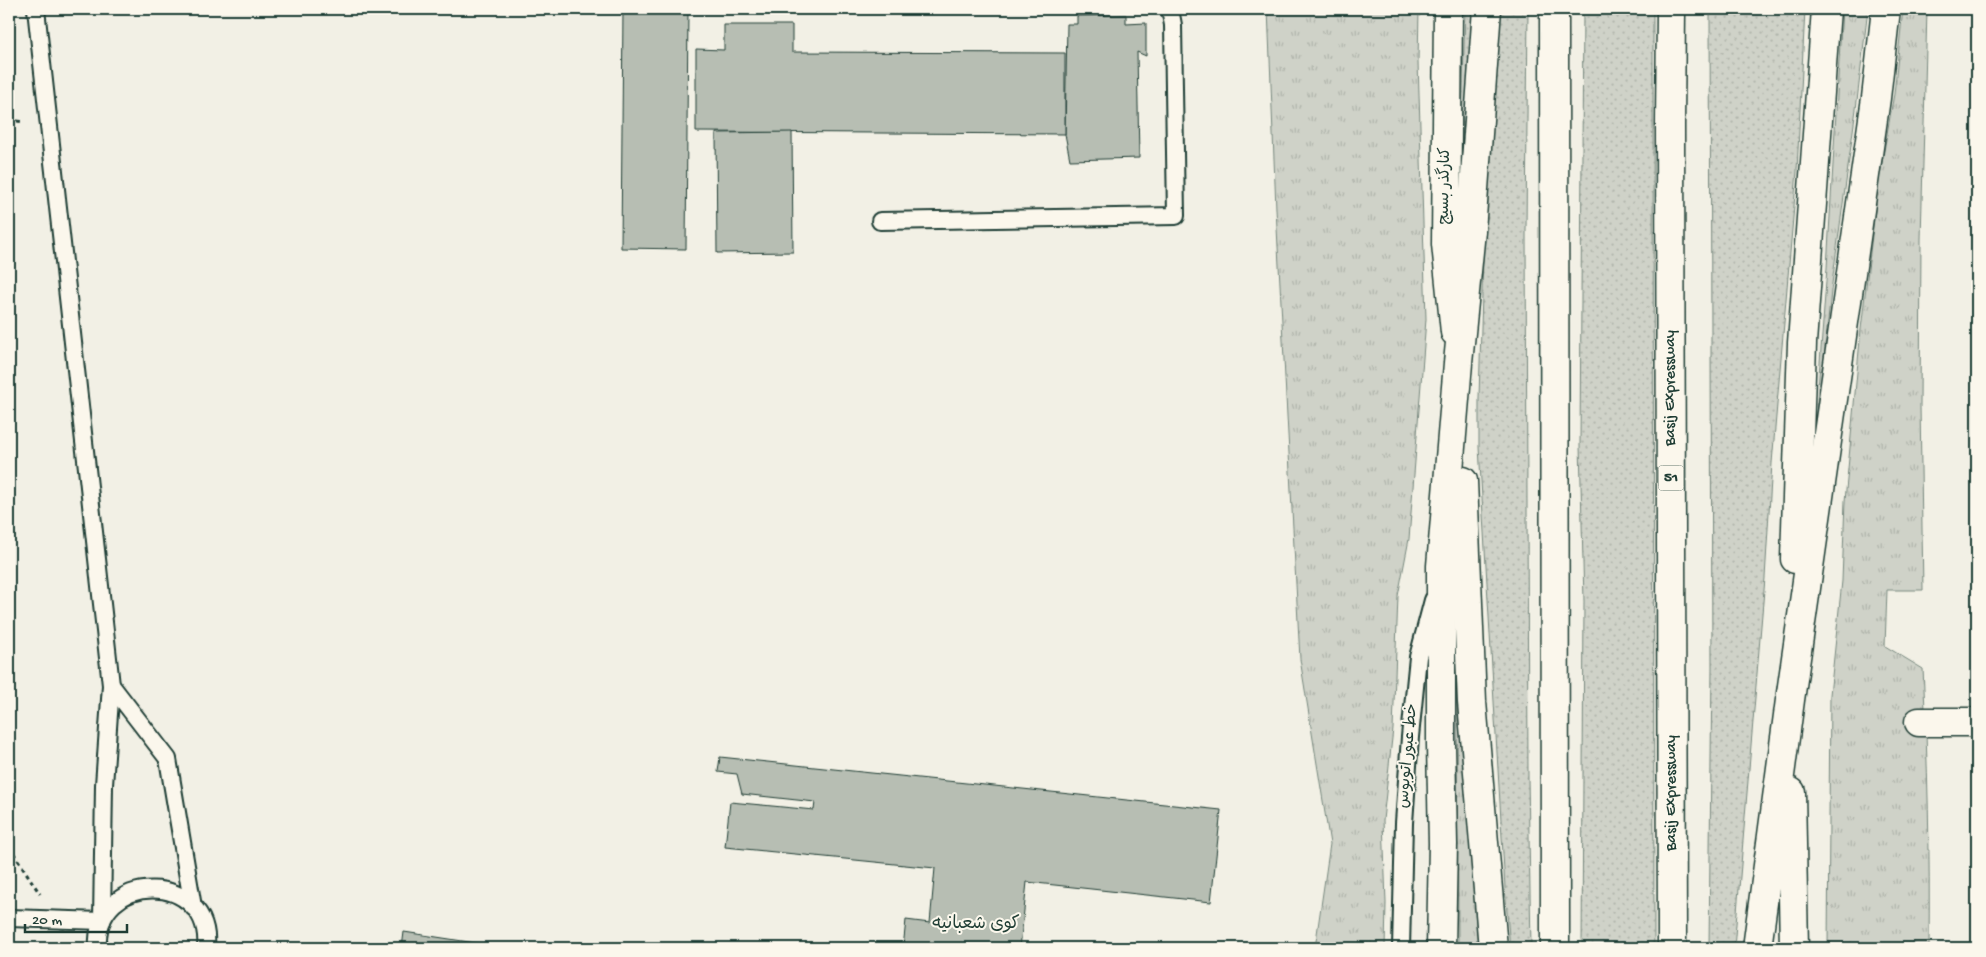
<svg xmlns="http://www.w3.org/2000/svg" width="1986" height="957" font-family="'Gochi Hand','Playpen Sans Arabic',sans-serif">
	<defs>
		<pattern id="grass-tufts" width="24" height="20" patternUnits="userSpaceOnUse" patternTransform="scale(1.25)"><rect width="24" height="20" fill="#cfd2c8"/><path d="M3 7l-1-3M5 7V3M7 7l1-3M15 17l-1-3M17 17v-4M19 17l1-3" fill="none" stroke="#b1b5ac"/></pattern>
		<pattern id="garden-dots" width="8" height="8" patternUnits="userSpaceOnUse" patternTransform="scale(1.25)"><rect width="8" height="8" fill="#cfd2c8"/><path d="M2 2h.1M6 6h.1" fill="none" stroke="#b1b5ac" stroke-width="1.8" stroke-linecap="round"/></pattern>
	</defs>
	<rect width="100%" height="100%" fill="#f2f0e5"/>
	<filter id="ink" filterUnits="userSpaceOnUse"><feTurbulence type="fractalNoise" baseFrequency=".02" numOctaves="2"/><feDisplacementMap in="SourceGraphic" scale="10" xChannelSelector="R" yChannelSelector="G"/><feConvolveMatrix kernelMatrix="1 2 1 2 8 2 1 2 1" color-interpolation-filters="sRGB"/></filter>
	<g filter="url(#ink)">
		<g fill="url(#grass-tufts)" stroke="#77887e">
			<path d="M1268,9H1419L1418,62L1426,319L1409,539L1398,596L1393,729L1383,820L1386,903L1385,948H1315L1330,844L1300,659L1276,209Z"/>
			<path d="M1842,9H1868L1856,109L1831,291L1811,484L1827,268Z"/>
			<path d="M1903,9H1927L1921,239L1920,406L1923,590H1887L1885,646L1923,669C1928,762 1930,855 1929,948H1828L1830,695L1842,581L1845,501L1861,329L1878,185L1894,94Z"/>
			<path d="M1457,685L1478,948H1458Z"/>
		</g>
		<g fill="url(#garden-dots)" stroke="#77887e">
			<path d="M1465,9H1472L1459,242Z"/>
			<path d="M1499,9H1528L1526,230L1528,778L1531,948H1510L1505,888L1479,447V398L1483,258Z"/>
			<path d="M1583,9H1653L1654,948H1582L1584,601L1580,445Z"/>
			<path d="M1710,9H1805L1797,171L1772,463L1765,578L1734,948H1709L1712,667Z"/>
		</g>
		<g fill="#b7beb3" stroke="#1f3d34">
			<path d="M623,9H688L686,249L621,248Z"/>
			<path d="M1126,15V24L1146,23V56L1137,52L1139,158L1070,160L1065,134L1067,24H1077V16Z"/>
			<path d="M724,25H792V52L1065,53V134L696,132V49L724,50Z"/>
			<path d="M792,132L793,252L717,253L716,133Z"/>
			<path d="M720,757L1221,810L1211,902L1027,882L1020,948H903L906,920L930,923L935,868L725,847L730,802L814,810L815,802L742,794L737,774L718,772Z"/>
			<path d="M404,932L508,948H402Z"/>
		</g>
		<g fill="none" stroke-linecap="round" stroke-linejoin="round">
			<g stroke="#1f3d34" stroke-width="20">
				<g id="service">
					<path d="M880,221L1176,216L1173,25L1170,9"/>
					<path d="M111,685L168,759L193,907"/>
					<path d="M9,918L102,921L104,785L111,685L36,9"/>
					<path d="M98,948C93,869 213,871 206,948"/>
					<path d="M1401,948L1404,823L1410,737L1418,657L1433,600"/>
				</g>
			</g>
			<g stroke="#1f3d34" stroke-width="31">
				<path id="minor" d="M1919,722H1977"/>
			</g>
			<g stroke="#1f3d34" stroke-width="31">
				<path id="primary" d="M1448,9L1446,244L1455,332"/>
			</g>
			<g stroke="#1f3d34" stroke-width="31">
				<g id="trunk">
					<path d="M1554,9L1555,948"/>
					<path d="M1671,9L1670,125L1672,948"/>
					<path d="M1463,481L1472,702L1493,948"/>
					<path d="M1795,559L1802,343L1826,9"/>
					<path d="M1791,792L1794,948"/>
					<path d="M1441,948L1443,844L1441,744V566L1458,363L1471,231L1487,9"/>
					<path d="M1757,948L1790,700L1876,98L1886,9"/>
				</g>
			</g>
			<g stroke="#1f3d34" stroke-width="3" stroke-dasharray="4 4" stroke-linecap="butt">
				<path d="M9,120L24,122"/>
				<path d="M9,846L40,894"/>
			</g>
			<use href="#service" stroke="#fbf7ec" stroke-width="16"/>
			<use href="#minor" stroke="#fbf7ec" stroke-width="28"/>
			<use href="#primary" stroke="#fbf7ec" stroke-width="28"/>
			<use href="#trunk" stroke="#fbf7ec" stroke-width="28"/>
		</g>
	</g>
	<g text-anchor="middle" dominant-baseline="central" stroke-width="4" stroke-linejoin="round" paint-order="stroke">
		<rect fill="#fbf7ec" stroke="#61756b" stroke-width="1" x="1658.5" y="465.5" width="25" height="25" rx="4"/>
		<g font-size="15" font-weight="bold" fill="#1f3d34">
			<text x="1671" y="478">51</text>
		</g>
		<g font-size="16" fill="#1f3d34" stroke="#fbf7ec">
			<text transform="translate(1446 186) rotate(-89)">کنارگذر بسیج</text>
			<text transform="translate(1671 388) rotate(-90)">Basij Expressway</text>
			<text transform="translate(1409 756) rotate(-85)">خط عبور اتوبوس</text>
			<text transform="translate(1672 793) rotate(-90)">Basij Expressway</text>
		</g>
		<g font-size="18" fill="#1f3d34" stroke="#fbf7ec">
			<text x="976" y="924">کوی شعبانیه</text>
		</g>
	</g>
	<rect width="1986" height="957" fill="none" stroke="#fbf7ec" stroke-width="30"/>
	<rect x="15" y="15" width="1956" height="927" fill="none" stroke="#1f3d34" stroke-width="2" filter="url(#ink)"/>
	<path d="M25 924v8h102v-8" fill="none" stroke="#1f3d34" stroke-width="2.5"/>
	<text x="32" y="924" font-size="15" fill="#1f3d34" stroke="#fbf7ec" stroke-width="4" paint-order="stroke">20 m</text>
</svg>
